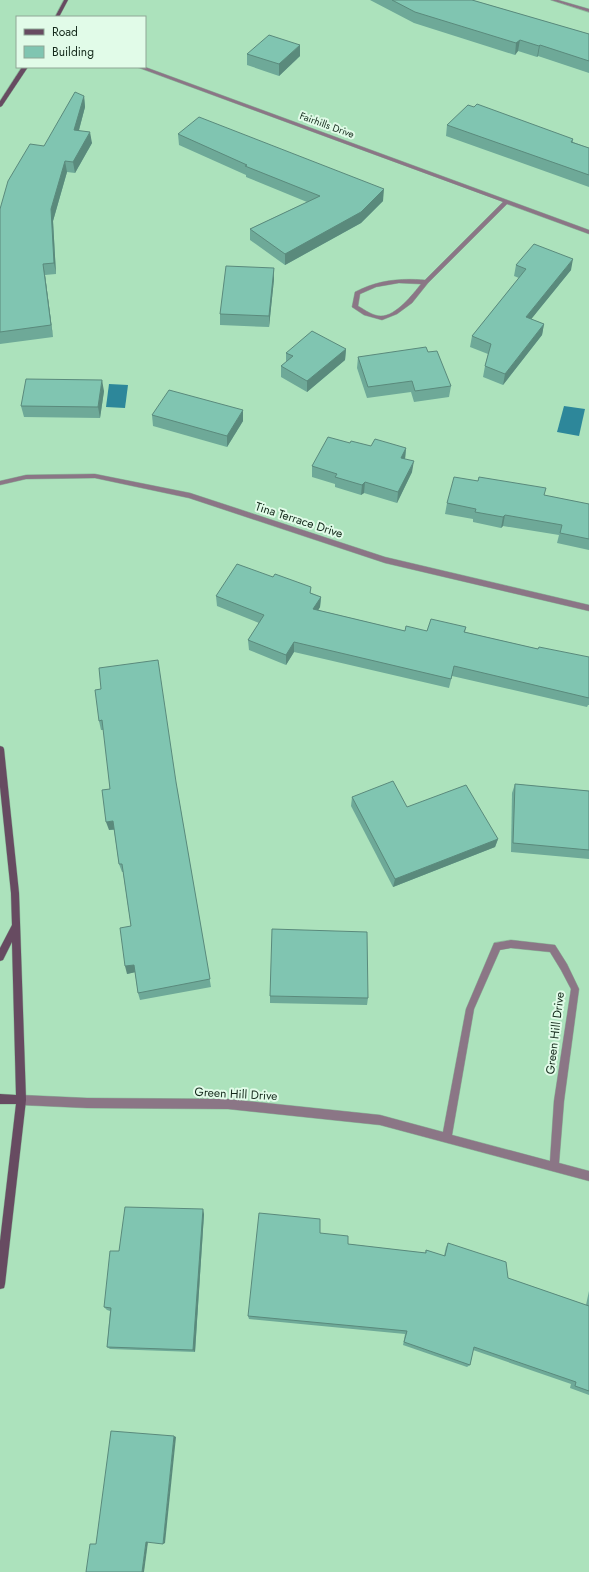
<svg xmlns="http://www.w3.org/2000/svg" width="589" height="1572" font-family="Jost,sans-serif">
	<rect width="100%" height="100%" fill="#ace2bc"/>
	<g fill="#2d879a">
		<path d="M109,384L128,385L125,408L106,407Z"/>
		<path d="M564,406L585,409L579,436L557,432Z"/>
	</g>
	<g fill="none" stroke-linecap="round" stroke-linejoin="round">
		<g stroke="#8dbd9c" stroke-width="1">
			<g id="street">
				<path d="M551,0H558L589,9V12Z"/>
				<path d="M137,67H145L589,230V234L507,204L428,283L412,303L397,314L382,320L364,315L352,307L355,292C378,280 400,278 425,280L503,202ZM399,283L421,284C413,294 396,316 381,316C373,316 365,310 358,306L360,294L376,287Z"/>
				<path d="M95,474L190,493L385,557L589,605V611L385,563L189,498L95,478L26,479L0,485V481L26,475Z"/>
				<path d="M511,940L555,945L567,964L579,989L564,1101L559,1163L589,1171V1181L380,1125L228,1109L87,1108L21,1105L18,1103L16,1100L18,1097L21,1095L87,1098L228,1099L380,1115L443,1132L466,1009L494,943ZM511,948L550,952L561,970L571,989L554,1101L550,1161L452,1135L474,1009L500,950Z"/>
			</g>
		</g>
		<g stroke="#8dbd9c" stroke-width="1">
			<g id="secondary">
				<path d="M64,0H68L59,17H55Z"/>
				<path d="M22,67H28L2,106L0,107V101Z"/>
				<path d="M0,746L3,747L4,749L19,893L26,1100L5,1284L4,1288L0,1289V1241L16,1104H0V1094L16,1095L12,942L3,960L0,961V948L12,925L11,893L0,787Z"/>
			</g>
		</g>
		<use href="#street" fill="#8b7686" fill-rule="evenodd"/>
		<use href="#secondary" fill="#674b61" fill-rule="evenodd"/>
	</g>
	<g fill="#6ea998">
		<path d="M370,0H472L589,34V73L538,56L537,57L518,51L515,55L414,23Z"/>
		<path d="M247,54L300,56L279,76L247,65Z"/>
		<path d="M84,96L85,107L79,130L92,143L75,173L67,172L53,221L56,274L45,275L53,337L0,344V209L44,146Z"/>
		<path d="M447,125L573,139V142L589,148V187L446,136Z"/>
		<path d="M178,134L383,201L361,223L285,265L250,240V229L307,202L246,177V175L179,145Z"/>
		<path d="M516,265L571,270L531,319L544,324L542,335L503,385L483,377L485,366L488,354L470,347L472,336L519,278L514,276Z"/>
		<path d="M274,268V279L269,327L220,325V314Z"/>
		<path d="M346,349L345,360L307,392L281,377V366L286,362V353Z"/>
		<path d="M428,352L451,386L449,397L414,402L411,392L367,398L357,368L358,357Z"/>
		<path d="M104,391L100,418L24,417L21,406Z"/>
		<path d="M152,415L243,421L227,447L153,426Z"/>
		<path d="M350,443L371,446L406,448L405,459L412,472L397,503L364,493L361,495L335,487V484L312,477V466Z"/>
		<path d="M544,495L589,504V550L557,543L559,535L503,526L501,528L473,522V519L445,514L447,503Z"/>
		<path d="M273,577L321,597L320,607L318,610L405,631H427L466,627L465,632L538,649L589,657V705H588L587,707L452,676L449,688L294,652L286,665L249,650L248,640L259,623L217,606L216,596Z"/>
		<path d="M101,689L177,788L211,987L140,1000L138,993L135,972L127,974L131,926L123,872H122L119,864L114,830H109L110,789L104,730H101L99,721Z"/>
		<path d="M515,784L589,791V859L511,852L512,793Z"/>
		<path d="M352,797L407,807L498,839L495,847L393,887L351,806Z"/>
		<path d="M270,996L368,998L367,1005L270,1003Z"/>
		<path d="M204,1214L195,1352L110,1349L107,1347L110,1311L107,1310L104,1307L119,1251Z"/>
		<path d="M320,1233L348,1244L425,1253L426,1250L444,1256L446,1247L448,1243L508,1278L586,1305L589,1291V1395L570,1388L571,1384L473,1350L470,1365L467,1367L403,1345L405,1334L249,1319L248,1316Z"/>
	</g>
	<g fill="#5a8a7c">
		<path d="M520,40L518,51L515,55L516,43Z"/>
		<path d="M300,45V56L279,76V64Z"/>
		<path d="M540,45L538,56L537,57L539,46Z"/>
		<path d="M84,96L85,107L76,141L74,130Z"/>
		<path d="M90,132L92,143L75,173L73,162Z"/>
		<path d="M65,161L67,172L53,221L56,274L54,263L51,209Z"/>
		<path d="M384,189L383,201L361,223L285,265V254Z"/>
		<path d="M573,259L571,270L524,328L526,317Z"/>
		<path d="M43,264L45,275L53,337L51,325Z"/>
		<path d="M274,268V279L269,327V316Z"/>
		<path d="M544,324L542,335L503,385L505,374Z"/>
		<path d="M346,349L345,360L307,392V381Z"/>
		<path d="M102,380L104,391L100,418L98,407Z"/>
		<path d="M243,410V421L227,447V436Z"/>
		<path d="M406,448L405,459L401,458Z"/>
		<path d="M414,461L412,472L397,503L398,492Z"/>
		<path d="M365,482L364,493L361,495L362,485Z"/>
		<path d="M505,515L503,526L501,528L503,517Z"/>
		<path d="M321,597L320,607L313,619V609Z"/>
		<path d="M294,642V652L286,665V655Z"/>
		<path d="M113,821L115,829L109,830L106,822Z"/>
		<path d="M498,839L495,847L393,887L395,879Z"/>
		<path d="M134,965L136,972L127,974L125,966Z"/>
		<path d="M203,1209L204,1214L195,1352L193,1350Z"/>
		<path d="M174,1436L176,1437L165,1543L163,1544Z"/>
		<path d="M146,1542H148L144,1572H142Z"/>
	</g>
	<g fill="#80c5b1" stroke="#5a8a7c">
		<path d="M392,0H472L589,34V61L540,45L539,46L520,40L516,43L415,12Z"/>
		<path d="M269,35L300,45L279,64L247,54Z"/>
		<path d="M75,92L84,96L74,130L90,132L73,162L65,161L51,209L54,263L43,264L51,325L0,332V209L8,181L30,144L44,146Z"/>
		<path d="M477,104L573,139L571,142L589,148V175L447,125L468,105L474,107Z"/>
		<path d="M199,117L384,189L361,212L285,254L250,229L320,196L245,166L247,165L178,134Z"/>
		<path d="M534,244L573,259L526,317L544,324L505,374L485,366L491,344L472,336L526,269L516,265Z"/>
		<path d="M226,266L274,268L269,316L220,314Z"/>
		<path d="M312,331L346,349L307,381L281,366L293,356L286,353Z"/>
		<path d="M426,347L428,352L437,351L451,386L415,391L412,381L368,387L358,357Z"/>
		<path d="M26,379L102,380L98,407L21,406Z"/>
		<path d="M169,390L243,410L227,436L152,415Z"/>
		<path d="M328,437L350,443L351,441L371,446L375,439L406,448L401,458L414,461L398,492L365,482L362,485L335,477L337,474L312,466Z"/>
		<path d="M454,477L478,481L479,477L546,488L544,495L589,504V539L560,533L562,525L505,515L503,517L475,512L476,509L447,503Z"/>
		<path d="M237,564L273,577L275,574L311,587L310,593L321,597L313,609L405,631L406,626L427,631L431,619L466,627L464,632L538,649L539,647L589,657V698L454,666L451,679L294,642L286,655L248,640L264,615L216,596Z"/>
		<path d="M158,660L176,782L210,979L138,993L134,965L125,966L120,928L131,926L122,864H119L113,821L106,822L102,790L110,789L102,720L99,721L95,690L101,689L99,668Z"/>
		<path d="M393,781L407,807L466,785L498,839L395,879L352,797Z"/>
		<path d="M515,784L589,791V850L513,843Z"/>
		<path d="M272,929L367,932L368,998L270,996Z"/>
		<path d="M125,1207L203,1209L193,1350L107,1347L111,1308L104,1307L110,1251H119Z"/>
		<path d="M259,1213L320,1219V1233L348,1236V1244L426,1253V1250L445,1256L448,1243L506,1262L508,1278L589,1306V1391L575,1386L576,1382L474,1347L470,1365L404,1342L407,1331L248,1316Z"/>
		<path d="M111,1431L174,1436L163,1544L146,1542L142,1572H86L90,1544H96Z"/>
	</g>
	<g text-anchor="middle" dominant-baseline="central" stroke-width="4" stroke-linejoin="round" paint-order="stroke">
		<g font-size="10" fill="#13281a" stroke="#e1fbe8">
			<text transform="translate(327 125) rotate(20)">Fairhills Drive</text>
		</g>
		<g font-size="12" fill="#13281a" stroke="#e1fbe8">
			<text transform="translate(299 520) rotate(18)">Tina Terrace Drive</text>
			<text transform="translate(555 1033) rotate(-83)">Green Hill Drive</text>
			<text transform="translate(236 1094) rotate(3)">Green Hill Drive</text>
		</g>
	</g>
	<rect x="16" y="16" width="130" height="52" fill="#e1fbe8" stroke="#8fa796"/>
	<rect x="24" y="29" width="20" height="6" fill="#674b61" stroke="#8fa796"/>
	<text x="52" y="36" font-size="12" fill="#13281a">Road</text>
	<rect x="24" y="46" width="20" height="12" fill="#80c5b1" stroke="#8fa796"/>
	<text x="52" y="56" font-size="12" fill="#13281a">Building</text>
</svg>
